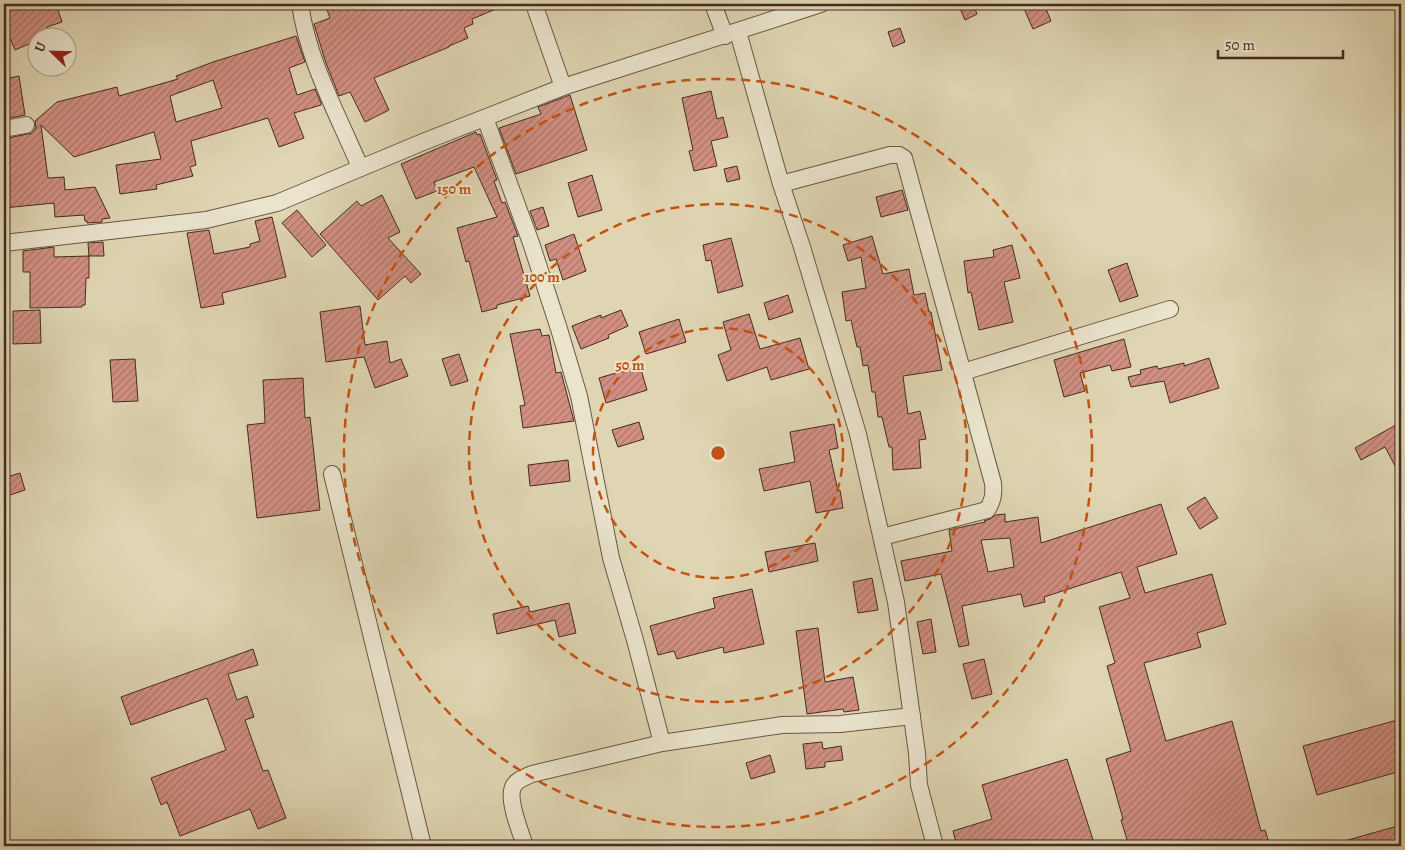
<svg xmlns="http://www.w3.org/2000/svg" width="1405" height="850" font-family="Alegreya,serif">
	<defs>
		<pattern id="building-hatch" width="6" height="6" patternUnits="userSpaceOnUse" patternTransform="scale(1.25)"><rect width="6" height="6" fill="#d29083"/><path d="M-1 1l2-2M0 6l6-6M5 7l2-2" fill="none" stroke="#ac766b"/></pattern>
	</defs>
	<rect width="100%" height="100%" fill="#dfd5b2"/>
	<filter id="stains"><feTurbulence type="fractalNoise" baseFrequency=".004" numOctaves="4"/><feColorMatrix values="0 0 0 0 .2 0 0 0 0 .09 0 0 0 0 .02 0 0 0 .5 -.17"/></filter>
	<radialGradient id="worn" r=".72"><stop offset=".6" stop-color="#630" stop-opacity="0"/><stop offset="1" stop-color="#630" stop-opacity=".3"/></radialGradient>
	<g fill="url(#building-hatch)" stroke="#432c21" fill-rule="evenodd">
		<path d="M4,4H56L62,22L47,27L50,34L43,38H38V40L15,50L4,25Z"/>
		<path d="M325,4H432L434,9L448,4H508L472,19L473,24L464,28L468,38L449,46V47L374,78L389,110L365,122L350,92L339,96L326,63L314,24L330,18Z"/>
		<path d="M958,4H973L977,14L965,20Z"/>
		<path d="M1022,4H1044L1051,21L1033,29Z"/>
		<path d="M900,28L905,42L893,47L888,32Z"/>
		<path d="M296,36L305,62L289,68L297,95L315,89L321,103V105L294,113L304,138L279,147L268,118L191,141L196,165L190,167L193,176L156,185L157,189L120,194L116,165L161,159L154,132L74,157L41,125L48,178L64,177L65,190L95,187L110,218L102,219V222L87,223V221H85L84,215L55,217L54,203L4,208V139L32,133L36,128L35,121L57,102L117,87L119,96L178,79L176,76L213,62ZM213,80L222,108L176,122L170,96Z"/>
		<path d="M19,76L25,115L4,119V79Z"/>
		<path d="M711,91L717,119L723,117L728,137L711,141L717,166L694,171L689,151L693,150L682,98Z"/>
		<path d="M570,95L587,150L516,174L499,128L541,114L538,107Z"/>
		<path d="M476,132L477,135L480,134L497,180L494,181L502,203L505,202L518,236L513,237L530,296L497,305V308L482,312L469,261L466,262L457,228L497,217L474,167L434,182L437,191L416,199L401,164Z"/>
		<path d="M737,166L740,179L727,182L724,169Z"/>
		<path d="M592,175L602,210L578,217L568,183Z"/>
		<path d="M902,190L908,210L881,217L876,197Z"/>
		<path d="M382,195L400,232L388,238L421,274L411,283L405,276L378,300L320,234L357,201L361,206Z"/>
		<path d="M543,207L549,226L537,230L530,211Z"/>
		<path d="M297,210L326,245L312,257L282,223Z"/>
		<path d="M272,217L286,277L222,293L224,304L201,308L187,233L209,230L214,254L250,247V244L260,241L255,221Z"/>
		<path d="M574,234L586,271L563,280L556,259L550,261L545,245Z"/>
		<path d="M872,236L883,274L909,269L914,295L925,293L929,312H931L942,370L903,376L908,414L920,411L926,439L919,440L921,468L893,470L892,447H889L882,417H878L875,392H872L868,365L863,366L860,347H857L851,320L846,321L842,292L866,288L861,257L848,261L843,245Z"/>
		<path d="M731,238L743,286L718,293L711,260L706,261L703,245Z"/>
		<path d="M103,242L104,256H89L88,243Z"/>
		<path d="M1012,245L1020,278L1004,282L1013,322L979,330L971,292L968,293L964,261L994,257L993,250Z"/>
		<path d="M54,247V257L89,256V278H86L85,305H82V307L30,308V272H23V251Z"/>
		<path d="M1127,263L1138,296L1120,302L1108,270Z"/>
		<path d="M788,295L793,312L769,320L764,303Z"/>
		<path d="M360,306L365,345L387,341L390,363L401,359L408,376L375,388L364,357L326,362L320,312Z"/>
		<path d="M40,310L41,343L13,344V311Z"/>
		<path d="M621,310L628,326L608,335L609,338L581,349L572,326L601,315V318Z"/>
		<path d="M749,314L760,349L800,338L809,369L771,380L767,367L727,381L718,355L731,350L723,322Z"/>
		<path d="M679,319L686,342L646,354L639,332Z"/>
		<path d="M540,329L542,336L549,335L556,373L561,372L574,421L523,428L520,406L525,405L510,334Z"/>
		<path d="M1124,339L1131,367L1112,371L1110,365L1080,373L1085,391L1064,397L1054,360Z"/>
		<path d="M459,354L468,381L451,386L442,359Z"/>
		<path d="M1209,358L1219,388L1170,403L1164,381L1131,387L1128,377L1141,374L1140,370L1157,366L1158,369L1184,363V366Z"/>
		<path d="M135,359L138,401L113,402L110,360Z"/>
		<path d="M640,366L647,390L606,403L599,378Z"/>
		<path d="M303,378L305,418L310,417L320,510L257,518L247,425L265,423L263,380Z"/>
		<path d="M639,422L644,439L618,447L612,430Z"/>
		<path d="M1401,422V477L1385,447L1361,460L1355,448Z"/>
		<path d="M834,424L838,448L829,450L838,491L840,490L843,508L816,513L810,481L764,491L759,469L795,462L790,432Z"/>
		<path d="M568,460L570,481L530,486L528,465Z"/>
		<path d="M20,473L25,490L4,497V478Z"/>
		<path d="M1205,497L1218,518L1200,529L1187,508Z"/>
		<path d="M1161,504L1177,554L1137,567L1145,593L1212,574L1226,624L1197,633L1201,647L1144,663L1166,741L1232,721L1261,831L1265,830L1270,846H1129L1121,820L1123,819L1106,759L1131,751L1107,666L1115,663L1099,607L1130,598L1121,572L1044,597L1045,602L1024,607L1021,594L962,606L969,645L959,647L941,574L905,581L901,561L952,551L949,530L985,522L984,521L990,519L996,515L1005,514V522L1038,517L1041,543ZM1010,538L1014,567L988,572L981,540Z"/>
		<path d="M815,543L818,561L769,572L765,552Z"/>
		<path d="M872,578L878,610L858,613L853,582Z"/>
		<path d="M752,589L764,644L724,653L723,647L677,659L674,651L658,655L650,626L715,608L713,598Z"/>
		<path d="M569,603L576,633L559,637L555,620L497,634L493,614L528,606L530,612Z"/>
		<path d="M931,619L936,652L923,654L917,622Z"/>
		<path d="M818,628L825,682L853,677L859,710L844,712L843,709L807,714L796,631Z"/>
		<path d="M253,649L258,665L228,674L237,700L247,696L254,717L245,720L263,771L268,770L286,818L258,829L250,809L180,836L167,802L161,805L151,778L226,750L207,698L131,725L121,697Z"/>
		<path d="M984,659L992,694L972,699L963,664Z"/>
		<path d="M1401,719V771L1317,795L1303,746Z"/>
		<path d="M822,742L823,749L841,746L843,760L825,762V767L806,769L803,744Z"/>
		<path d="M770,755L775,772L751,779L746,763Z"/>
		<path d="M1067,759L1095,846H957L953,831L992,819L982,785Z"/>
		<path d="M1401,825V846H1342L1341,842Z"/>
	</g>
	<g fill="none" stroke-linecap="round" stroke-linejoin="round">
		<g stroke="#6a5645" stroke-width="18">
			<g id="minor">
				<path d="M300,4C308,61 338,115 360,167"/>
				<path d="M534,4L563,87"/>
				<path d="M713,4L725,36"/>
				<path d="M738,32L781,184L802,247L858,434L896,602L917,753L919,785L935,846"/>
				<path d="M485,118L531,243L559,329L579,396L611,558L635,640L662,743L532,774C525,777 516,780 513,787C507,800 521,833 525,846"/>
				<path d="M4,129L26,125"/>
				<path d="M781,184L890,155H899L904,158L993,483C994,494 993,501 987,510L882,537"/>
				<path d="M4,243L206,220L277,203L423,142L563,87L821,4"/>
				<path d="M963,372L1170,309"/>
				<path d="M332,474L423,846"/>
				<path d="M662,743L782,725L840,724L912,716"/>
			</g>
		</g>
		<use href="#minor" stroke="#eae4cd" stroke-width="16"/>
	</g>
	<g fill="none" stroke="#c75010" stroke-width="2.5" stroke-dasharray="9 6">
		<circle cx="718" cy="453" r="125"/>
		<circle cx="718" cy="453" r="249"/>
		<circle cx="718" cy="453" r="374"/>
	</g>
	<circle cx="718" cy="453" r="8" fill="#c75010" stroke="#eae4cd" stroke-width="2.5"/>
	<g font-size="15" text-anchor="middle" font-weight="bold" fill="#c75010" stroke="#eae4cd" stroke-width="4" stroke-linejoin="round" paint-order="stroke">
		<text x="454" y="194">150 m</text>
		<text x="542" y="282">100 m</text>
		<text x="630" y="370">50 m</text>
	</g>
	<rect width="1405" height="850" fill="none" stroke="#dfd5b2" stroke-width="20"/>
	<rect x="5" y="5" width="1395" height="840" fill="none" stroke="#432c21" stroke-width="2.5"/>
	<rect x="10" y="10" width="1385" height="830" fill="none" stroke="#432c21"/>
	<g transform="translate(52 52) rotate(293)"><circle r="24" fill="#eae4cd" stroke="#a79a88"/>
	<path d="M0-4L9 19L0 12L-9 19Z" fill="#8f2418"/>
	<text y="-8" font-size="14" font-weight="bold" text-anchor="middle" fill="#432c21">U</text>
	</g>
	<path d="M1218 50v8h125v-8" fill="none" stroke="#432c21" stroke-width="2.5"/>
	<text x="1225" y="50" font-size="15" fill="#432c21" stroke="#eae4cd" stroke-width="4" paint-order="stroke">50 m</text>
	<rect width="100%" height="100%" filter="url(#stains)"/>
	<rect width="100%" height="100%" fill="url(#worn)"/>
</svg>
